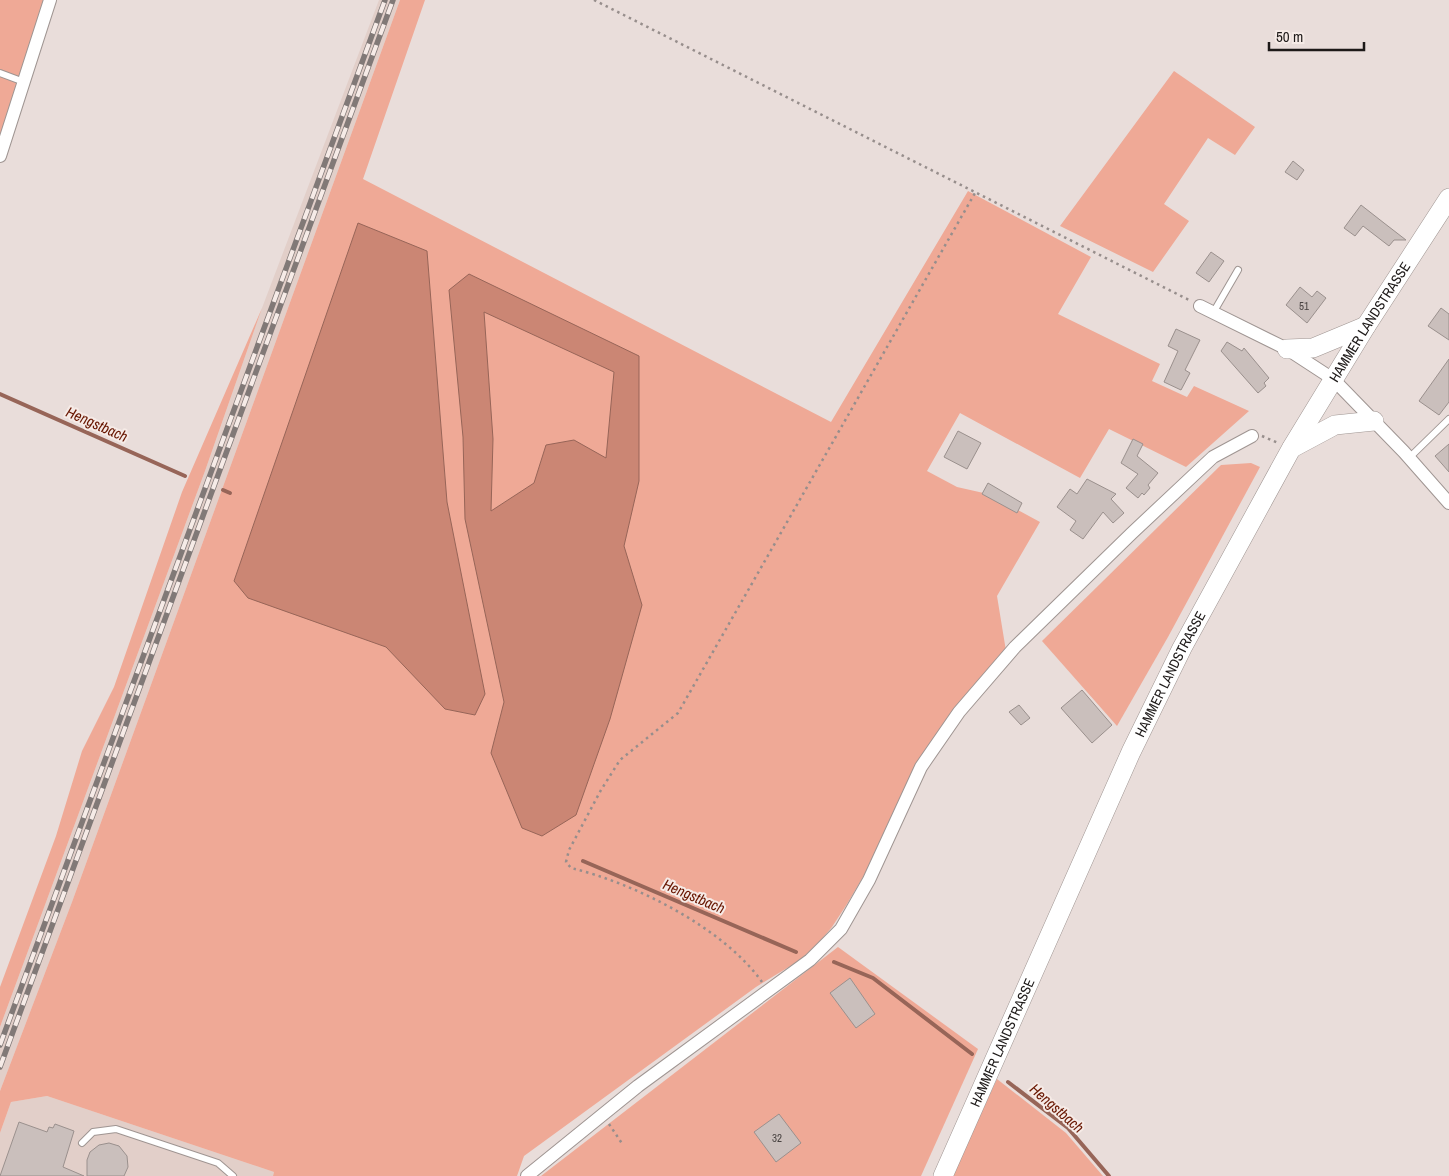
<svg xmlns="http://www.w3.org/2000/svg" width="1449" height="1176" font-family="'Archivo Narrow',sans-serif">
	<rect width="100%" height="100%" fill="#e9ddda"/>
	<g fill="#e2cfc9">
		<path d="M379,0H400L72,902L0,1091V1027L205,471L262,308Z"/>
		<path d="M47,1096L274,1172L273,1176H0V1133L11,1102Z"/>
	</g>
	<g fill="#efa996">
		<path d="M0,0H47L21,78L0,71Z"/>
		<path d="M400,0H425L363,179L831,422L968,191L1091,257L1058,314L1160,364L1152,381L1187,397L1194,386L1249,411L1186,467L1109,429L1080,478L960,413L927,471L957,487L988,494L1040,522L997,596L1006,651L980,679L847,904L832,927L815,947L797,962L756,987L524,1156L517,1176H273L274,1172L47,1096L11,1102L0,1133V1091L72,902Z"/>
		<path d="M1174,71L1255,127L1235,155L1208,138L1164,204L1189,221L1153,272L1060,226Z"/>
		<path d="M0,76L20,82L0,144Z"/>
		<path d="M262,308L205,471L0,1027V987L56,836L82,751L114,687L182,492Z"/>
		<path d="M1251,463L1260,467L1168,637L1117,726L1042,641L1221,465Z"/>
		<path d="M838,947L978,1049L921,1176H541Z"/>
		<path d="M997,1079L1066,1133L1103,1176H952Z"/>
	</g>
	<g fill="#cb8674" stroke="#976558" fill-rule="evenodd">
		<path d="M358,223L427,251L447,502L485,694L475,715L445,709L386,647L248,598L234,581Z"/>
		<path d="M469,274L639,356V481L624,546L642,605L610,719L576,815L542,836L522,828L491,753L504,702L465,519L463,437L449,290ZM484,312L614,372L606,458L574,440L546,445L534,483L491,511L493,439Z"/>
	</g>
	<g fill="none" stroke-linecap="round" stroke-linejoin="round">
		<g stroke="#976558" stroke-width="4">
			<path d="M0,394L185,476"/>
			<path d="M223,490L230,493"/>
			<path d="M583,861L796,952"/>
			<path d="M834,962L873,978L972,1054"/>
			<path d="M1008,1082L1068,1128L1109,1176"/>
		</g>
	</g>
	<g fill="#cabfbc" stroke="#9a908d">
		<path d="M1293,161L1304,170L1297,180L1285,172Z"/>
		<path d="M1361,205L1384,223L1406,240H1394L1389,246L1363,226L1355,236L1344,228Z"/>
		<path d="M1211,252L1224,261L1209,282L1196,273Z"/>
		<path d="M1300,287L1312,297L1317,291L1326,298L1307,323L1286,305Z"/>
		<path d="M1441,308L1449,314V340L1428,326Z"/>
		<path d="M1176,329L1200,340L1185,370L1190,373L1181,390L1164,382L1178,351L1168,346Z"/>
		<path d="M1227,342L1242,351L1244,348L1269,378L1264,383L1266,386L1258,393L1221,351Z"/>
		<path d="M1449,359V402L1439,415L1419,401Z"/>
		<path d="M958,431L981,443L967,469L944,457Z"/>
		<path d="M1133,439L1143,444L1137,456L1158,473L1148,485L1150,488L1144,495L1142,493L1138,498L1126,488L1138,474L1121,463Z"/>
		<path d="M1449,444V472L1435,456Z"/>
		<path d="M1087,479L1116,494L1111,499L1124,513L1113,523L1103,512L1083,539L1070,530L1076,521L1057,507L1070,489L1077,494Z"/>
		<path d="M988,483L1022,503L1017,513L982,494Z"/>
		<path d="M1082,690L1112,725L1092,743L1061,708Z"/>
		<path d="M1019,705L1030,718L1021,725L1009,712Z"/>
		<path d="M850,978L875,1014L856,1028L830,993Z"/>
		<path d="M779,1114L801,1143L776,1162L754,1132Z"/>
		<path d="M19,1122L47,1132L49,1127L53,1128L55,1124L74,1131L63,1167L84,1176H0Z"/>
		<path d="M109,1143L119,1146L127,1156L128,1167L124,1176H87V1160L90,1152L99,1145Z"/>
	</g>
	<g fill="none" stroke-linecap="round" stroke-linejoin="round">
		<g stroke="#9f9592" stroke-width="8">
			<g id="service">
				<path d="M0,73L24,82"/>
				<path d="M1213,313L1238,270"/>
				<path d="M1409,458L1449,419"/>
				<path d="M82,1143L93,1132L116,1129L218,1163L233,1176"/>
			</g>
		</g>
		<g stroke="#9f9592" stroke-width="14">
			<g id="minor">
				<path d="M0,156L50,0"/>
				<path d="M1200,306L1287,349L1333,379L1404,452L1449,503"/>
				<path d="M527,1176L638,1086L810,960L841,929L869,880L921,767L959,712L1015,647L1132,533L1213,457L1252,436"/>
			</g>
		</g>
		<g stroke="#9f9592" stroke-width="20">
			<g id="secondary">
				<path d="M1287,349L1313,348L1366,326"/>
				<path d="M1292,448L1335,425L1374,421"/>
				<path id="s1" d="M943,1176L1131,752L1182,648L1291,449L1366,326L1449,198"/>
			</g>
		</g>
		<g stroke="#978e8c" stroke-width="2.5" stroke-dasharray="2.5 4" stroke-linecap="butt">
			<path d="M594,0L1191,301"/>
			<path d="M1262,436L1278,443"/>
			<path d="M762,982C724,928 634,883 571,868L566,862L569,850L601,790L620,760L678,713L975,193"/>
			<path d="M609,1124L623,1145"/>
		</g>
		<use href="#service" stroke="#fff" stroke-width="6"/>
		<use href="#minor" stroke="#fff" stroke-width="12"/>
		<use href="#secondary" stroke="#fff" stroke-width="19"/>
		<g stroke="#817977" stroke-width="5.5">
			<g id="rail">
				<path d="M0,1045L385,0"/>
				<path d="M0,1067L393,0"/>
			</g>
		</g>
		<use href="#rail" stroke="#f6ebe7" stroke-width="4" stroke-dasharray="11" stroke-linecap="butt"/>
	</g>
	<g text-anchor="middle" dominant-baseline="central" stroke-width="4" stroke-linejoin="round" paint-order="stroke">
		<g font-size="11" fill="#484241">
			<text x="1304" y="306">51</text>
			<text x="777" y="1138">32</text>
		</g>
		<g font-size="14" fill="#1d1918" stroke="#f6ebe7">
			<text stroke="none"><textPath href="#s1" startOffset="956">HAMMER LANDSTRASSE</textPath></text>
			<text stroke="none"><textPath href="#s1" startOffset="551">HAMMER LANDSTRASSE</textPath></text>
			<text stroke="none"><textPath href="#s1" startOffset="146">HAMMER LANDSTRASSE</textPath></text>
		</g>
		<g font-size="15" font-style="italic" fill="#681600" stroke="#f6ebe7">
			<text transform="translate(97 424) rotate(24)">Hengstbach</text>
			<text transform="translate(694 896) rotate(23)">Hengstbach</text>
			<text transform="translate(1057 1108) rotate(41)">Hengstbach</text>
		</g>
	</g>
	<path d="M1269 42v8h95v-8" fill="none" stroke="#1d1918" stroke-width="2.5"/>
	<text x="1276" y="42" font-size="15" fill="#1d1918" stroke="#f6ebe7" stroke-width="4" paint-order="stroke">50 m</text>
</svg>
